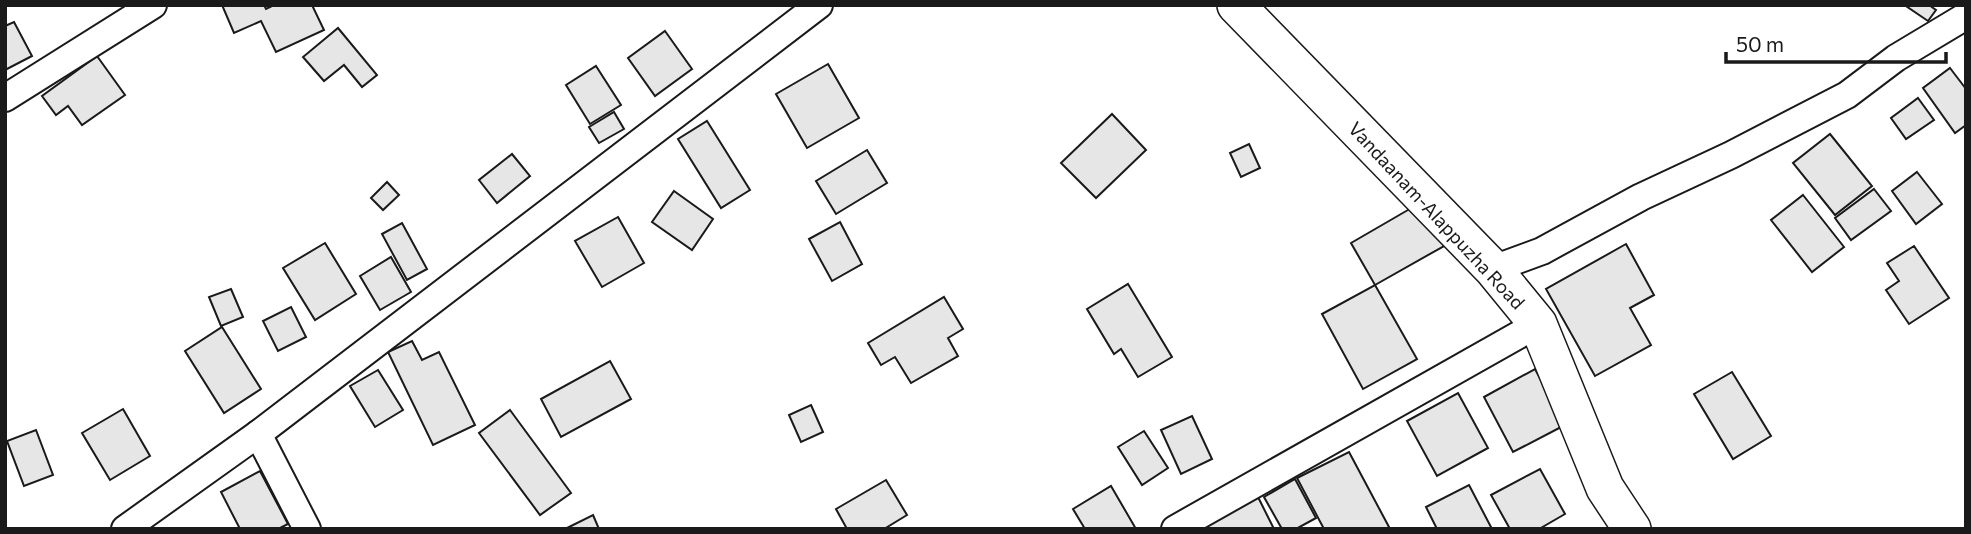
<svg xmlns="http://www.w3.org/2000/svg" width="1971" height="534" font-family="Commissioner,sans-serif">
	<rect width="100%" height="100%" fill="#fff"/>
	<g fill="#e6e6e6" stroke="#1a1a1a" stroke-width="2">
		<path d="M222,5H264L266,9L274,5H312L324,30L276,52L261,21L234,33Z"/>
		<path d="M1929,5L1936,10L1928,21L1906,6Z"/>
		<path d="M14,22L32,56L5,70V26Z"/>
		<path d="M338,28L377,75L362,87L344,65L324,81L303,57Z"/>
		<path d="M665,31L692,69L655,96L628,58Z"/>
		<path d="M97,56L125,95L82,125L68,106L56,115L42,96Z"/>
		<path d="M828,64L859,118L807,148L776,94Z"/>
		<path d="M596,66L621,105L590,124L566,85Z"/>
		<path d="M1950,68L1966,89V125L1955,133L1923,88Z"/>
		<path d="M1918,98L1934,120L1906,139L1891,118Z"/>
		<path d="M614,112L624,129L599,143L589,127Z"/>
		<path d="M1112,114L1146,150L1096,198L1061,163Z"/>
		<path d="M707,121L750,190L721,208L678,139Z"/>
		<path d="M1830,134L1872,186L1835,215L1793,163Z"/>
		<path d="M1249,144L1260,168L1241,177L1230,153Z"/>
		<path d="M867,150L887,183L836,214L816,181Z"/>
		<path d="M512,154L530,176L497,203L479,180Z"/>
		<path d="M1917,172L1942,204L1916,224L1892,191Z"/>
		<path d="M387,182L399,195L383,210L371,198Z"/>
		<path d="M1874,189L1891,211L1851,240L1835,218Z"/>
		<path d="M674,191L713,219L692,250L652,222Z"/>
		<path d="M1803,195L1844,247L1812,272L1771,220Z"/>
		<path d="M1420,203L1444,246L1375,285L1351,243Z"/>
		<path d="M618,217L644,263L602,287L575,241Z"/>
		<path d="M840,222L862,264L832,281L809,239Z"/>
		<path d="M402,223L427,269L407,280L382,234Z"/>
		<path d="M325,243L356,294L315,320L283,268Z"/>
		<path d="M1626,244L1654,295L1630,308L1651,345L1595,376L1546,289Z"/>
		<path d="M1914,246L1949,298L1909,324L1886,290L1899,281L1887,263Z"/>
		<path d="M391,257L411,292L380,310L360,276Z"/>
		<path d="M1128,284L1172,357L1138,377L1121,349L1114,354L1087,309Z"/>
		<path d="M1375,285L1417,359L1363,389L1322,314Z"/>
		<path d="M231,289L243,317L221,326L209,297Z"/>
		<path d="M944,297L963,329L948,338L958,356L911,383L895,357L881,365L868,343Z"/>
		<path d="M291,307L306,337L278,351L263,321Z"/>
		<path d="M222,327L261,389L224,413L185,351Z"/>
		<path d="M412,341L422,360L439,352L475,425L433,445L388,352Z"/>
		<path d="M610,361L631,399L561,437L541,399Z"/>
		<path d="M1535,369L1565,425L1513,452L1484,397Z"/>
		<path d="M378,370L403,410L375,427L350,386Z"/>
		<path d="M1732,372L1771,436L1733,459L1694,394Z"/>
		<path d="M1458,393L1488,448L1437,476L1407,421Z"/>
		<path d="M811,405L823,432L801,442L789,415Z"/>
		<path d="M123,409L150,456L110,480L82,433Z"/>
		<path d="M510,410L571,493L540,515L479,433Z"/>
		<path d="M1192,416L1212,459L1181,474L1161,430Z"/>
		<path d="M36,430L53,475L24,486L7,441Z"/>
		<path d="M1144,431L1168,468L1142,485L1118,447Z"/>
		<path d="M1349,452L1389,527L1386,529H1324L1297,478Z"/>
		<path d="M1540,469L1565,514L1539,529H1510L1491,495Z"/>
		<path d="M260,471L288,524L278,529H240L221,492Z"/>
		<path d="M1295,479L1316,518L1296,529H1282L1264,497Z"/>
		<path d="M886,480L907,515L884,529H847L836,509Z"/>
		<path d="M1469,485L1492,529H1437L1426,507Z"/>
		<path d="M1111,486L1136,529H1085L1073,509Z"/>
		<path d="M1257,495L1274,529H1205L1202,524Z"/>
		<path d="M593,515L599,529H565Z"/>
	</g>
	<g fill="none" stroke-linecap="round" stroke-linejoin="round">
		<g stroke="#1a1a1a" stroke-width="30">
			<g id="minor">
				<path d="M5,98L153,5"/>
				<path d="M1493,269L1542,251L1641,197L1731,155L1847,95L1896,58L1966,16"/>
				<path d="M258,434L307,529"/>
				<path d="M125,529L258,434L819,5"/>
				<path d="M1175,529L1538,324"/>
			</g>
		</g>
		<g stroke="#1a1a1a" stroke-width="40">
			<path id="secondary" d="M1236,5L1493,269L1538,324L1605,488L1632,529"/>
		</g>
		<use href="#minor" stroke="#fff" stroke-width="26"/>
		<use href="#secondary" stroke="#fff" stroke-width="37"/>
	</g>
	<g text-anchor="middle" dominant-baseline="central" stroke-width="5" stroke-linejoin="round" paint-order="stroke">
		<g font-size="19" fill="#1a1a1a" stroke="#fff">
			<text transform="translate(1437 215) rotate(47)">Vandaanam-Alappuzha Road</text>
		</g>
	</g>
	<rect width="1971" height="534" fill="none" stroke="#1a1a1a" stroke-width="14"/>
	<path d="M1726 52v10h220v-10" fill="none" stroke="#1a1a1a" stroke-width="3.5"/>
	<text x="1736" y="52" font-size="21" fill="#1a1a1a" stroke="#ffffff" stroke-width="5" paint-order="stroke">50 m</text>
</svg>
